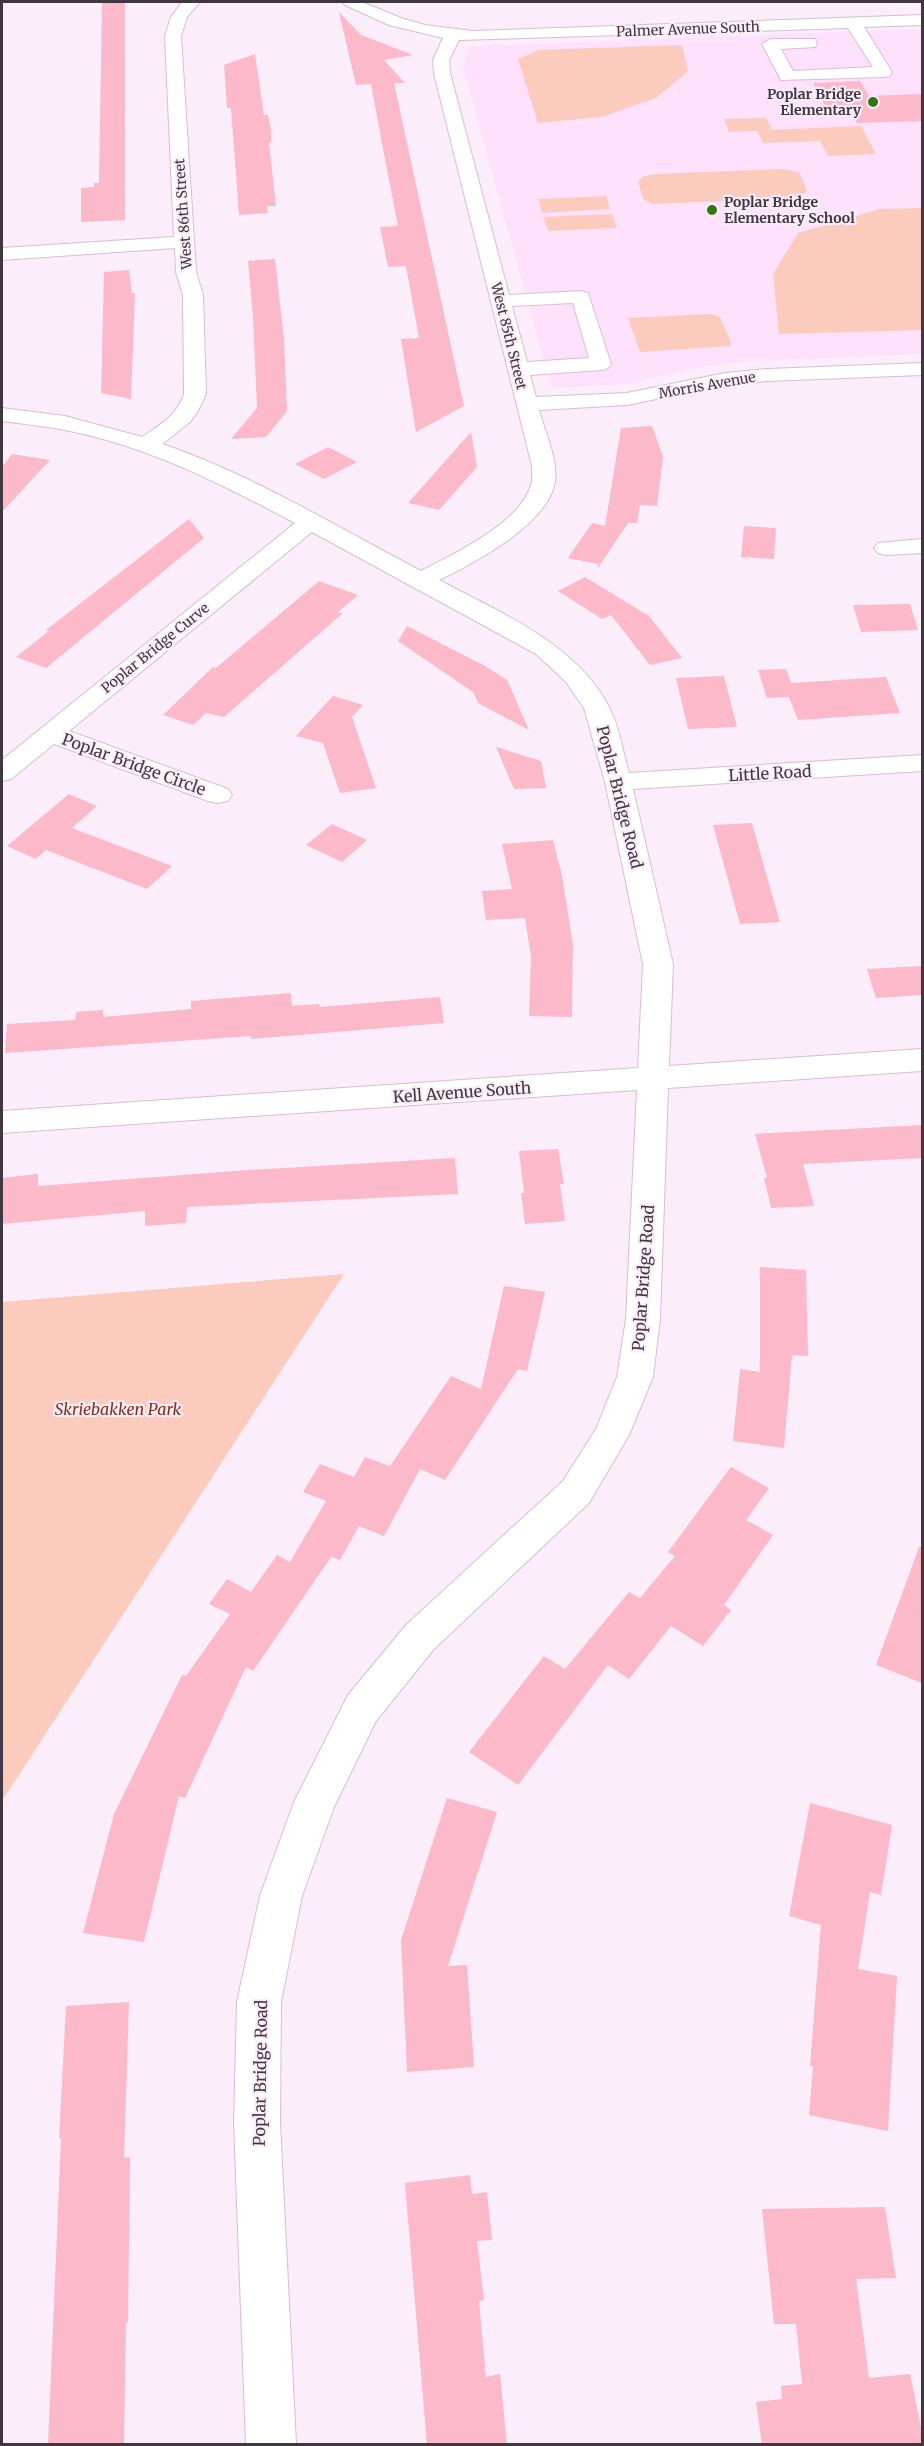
<svg xmlns="http://www.w3.org/2000/svg" width="924" height="2446" font-family="Merriweather,serif">
	<rect width="100%" height="100%" fill="#fcedfa"/>
	<path fill="#ffe1fc" d="M922,29V354L753,361L708,366L624,384L551,388L463,67L469,46Z"/>
	<g fill="#fbccbe">
		<path d="M682,45L688,71L656,98L601,117L538,123L518,59L539,50Z"/>
		<path d="M766,118L772,130L861,126L876,154L828,156L820,141L763,143L757,131L729,132L724,119Z"/>
		<path d="M782,169L799,172L807,190L803,195L791,198L652,204L643,199L638,181L644,176L656,174Z"/>
		<path d="M606,196L610,209L542,213L538,199Z"/>
		<path d="M922,208V330L779,334L773,274L798,233L880,209Z"/>
		<path d="M612,214L617,228L548,231L543,217Z"/>
		<path d="M712,314L720,317L731,343L730,346L640,352L628,318Z"/>
		<path d="M344,1274L2,1801V1302Z"/>
	</g>
	<g fill="#fbb9c9">
		<path d="M102,2H125V220L81,222V188L94,187V183H99Z"/>
		<path d="M339,12L361,35L413,55L384,60L405,83H394L464,406L416,432L401,339L419,338L406,266L388,267L380,227L398,226L384,154L371,84L356,85Z"/>
		<path d="M255,54L264,115H268L271,130V142L269,143L276,206H267L268,213L239,215L231,108H227L224,65Z"/>
		<path d="M860,81L869,96L922,94V121L857,123L848,108L827,109L813,83Z"/>
		<path d="M275,259L284,339L287,411L266,437L231,439L257,408L253,317L248,261Z"/>
		<path d="M129,270L132,293H135L131,399L101,393L104,272Z"/>
		<path d="M652,426L663,457L657,506L640,505L637,523H628L598,568V564L568,558L592,523L605,526L621,428Z"/>
		<path d="M471,432L477,467L439,510L408,503Z"/>
		<path d="M328,447L357,462L324,479L295,464Z"/>
		<path d="M12,454L50,460L2,512V467Z"/>
		<path d="M189,519L204,538L46,668L16,657L49,631L46,630Z"/>
		<path d="M744,526L776,528L774,559L741,557Z"/>
		<path d="M585,577L649,616L682,658L650,665L611,615L602,619L558,591Z"/>
		<path d="M319,581L358,595L337,613H343L224,717L206,713L193,725L163,715L213,667L216,668Z"/>
		<path d="M910,604L918,630L861,632L853,605Z"/>
		<path d="M407,626L485,666L507,680L529,730L478,703L473,692L398,641Z"/>
		<path d="M786,669L791,683L886,677L900,713L798,720L789,697L767,698L758,670Z"/>
		<path d="M724,676L737,727L688,729L676,678Z"/>
		<path d="M333,696L363,705L352,717L376,788L340,793L323,743L296,736Z"/>
		<path d="M496,747L541,761L546,788L514,789Z"/>
		<path d="M69,794L97,806L72,828L172,866L147,889L46,850L36,859L7,846Z"/>
		<path d="M752,823L769,884L780,922L740,924L713,825Z"/>
		<path d="M332,824L367,840L342,862L306,845Z"/>
		<path d="M553,840L562,876L573,944L572,1017L529,1016L531,957L525,918L486,920L482,891L512,889L502,844Z"/>
		<path d="M922,966V995L876,998L867,969Z"/>
		<path d="M291,993L292,1006L319,1004L320,1007L440,997L444,1023L251,1039V1036L5,1053L7,1024L75,1020L76,1012L103,1010V1017L191,1009V1001Z"/>
		<path d="M922,1125V1158L803,1164L814,1206L771,1208L764,1178H767L755,1134Z"/>
		<path d="M558,1149L564,1184H560L565,1221L525,1224L521,1193H524L519,1151Z"/>
		<path d="M455,1158L458,1194L187,1207L186,1223L145,1226V1211L2,1224V1178L38,1174V1186L248,1170Z"/>
		<path d="M760,1267L806,1270L808,1356L792,1355L784,1448L733,1441L740,1369L760,1372Z"/>
		<path d="M504,1286L545,1292L527,1371L518,1369L445,1480L420,1469L384,1536L359,1526L340,1560L331,1557L253,1671L246,1667L185,1798L179,1796L144,1942L83,1933L114,1814L182,1675L186,1676L230,1614L209,1604L227,1579L251,1592L277,1555L290,1562L326,1501L303,1492L320,1464L354,1477L365,1457L390,1466L451,1376L481,1389Z"/>
		<path d="M731,1467L769,1488L746,1520L773,1535L724,1605L731,1610L703,1646L671,1626L629,1679L608,1665L518,1785L469,1752L544,1656L565,1669L629,1592L640,1598L675,1556L668,1552Z"/>
		<path d="M919,1547H922V1683L876,1665Z"/>
		<path d="M447,1798L497,1812L448,1966L467,1965L474,2067L407,2072L401,1940Z"/>
		<path d="M810,1803L892,1825L881,1895L870,1892L858,1969L897,1976L888,2131L809,2115L813,2066H810L821,1925L789,1916Z"/>
		<path d="M129,2002L124,2158L130,2157L128,2322L126,2323L124,2445H48L61,2138H59L66,2006Z"/>
		<path d="M470,2175L472,2194L487,2192L492,2240L477,2241L484,2300L479,2301L486,2377L500,2374L507,2445H427L405,2183Z"/>
		<path d="M885,2207L896,2278L856,2279L869,2378L910,2374L922,2432V2445H762L756,2402L782,2399L781,2386L802,2384L796,2324H774L762,2209Z"/>
	</g>
	<g fill="none" stroke-linecap="round" stroke-linejoin="round">
		<g stroke="#d6bed3" stroke-width="2">
			<g id="minor">
				<path d="M182,2H200L187,17L181,36L196,272L203,295L206,394L198,411L190,422L162,444C249,473 339,528 421,571C454,554 520,523 531,485C533,479 532,472 532,466L434,73L433,60L443,38L389,25L345,5L343,2H362L401,18L425,25L473,31L922,15V25L864,27L892,72L890,76L884,77L781,80L762,44L770,39H815L817,43L815,47L781,49L793,71L873,67L848,28L459,40L449,60L450,73L509,295L581,291L588,293L611,364L608,368L601,370L530,375L536,397L627,393L725,373L768,369L922,363V375L768,381L725,385L627,405L539,410C545,432 558,459 555,481C549,524 474,563 439,580C499,612 577,644 609,707C619,726 623,752 629,773L922,755V771L633,789L673,964L669,1066L922,1049V1071L668,1088L660,1319L653,1377L629,1435L589,1503L434,1649L376,1721L334,1807L302,1896L281,2002L280,2123L296,2444H246L234,2123L237,2002L260,1896L294,1802L348,1695L406,1625L563,1481L596,1429L617,1377L626,1319L637,1090L2,1133V1111L638,1068L643,964L605,782L584,708L566,682L536,654L312,532L69,731L228,789L232,795L228,801L218,803L208,801L54,744L11,779L2,781V760L295,523C221,484 148,446 65,430C44,426 23,424 2,421V408L65,416L142,437C160,425 177,415 184,394L183,295L176,272L175,248L2,260V248L174,237L165,36L171,17ZM573,303L589,358L527,362L512,306Z"/>
				<path d="M922,539V553L886,555L878,553L874,548L878,543Z"/>
			</g>
		</g>
		<use href="#minor" fill="#fff" fill-rule="evenodd"/>
	</g>
	<g fill="#337614" stroke="#fcedfa" stroke-width="2">
		<circle cx="873" cy="102" r="6"/>
		<circle cx="712" cy="210" r="6"/>
	</g>
	<g text-anchor="middle" dominant-baseline="central" stroke-width="4.5" stroke-linejoin="round" paint-order="stroke">
		<g font-size="14" fill="#413740" stroke="#fcedfa">
			<text transform="translate(688 29) rotate(-2)">Palmer Avenue South</text>
			<text transform="translate(183 214) rotate(-94)">West 86th Street</text>
			<text transform="translate(509 336) rotate(76)">West 85th Street</text>
			<text transform="translate(707 385) rotate(-10)">Morris Avenue</text>
			<text transform="translate(155 648) rotate(-39)">Poplar Bridge Curve</text>
		</g>
		<g font-size="14" font-weight="bold" fill="#413740" stroke="#fcedfa" text-anchor="end">
			<text x="861" y="94">Poplar Bridge<tspan x="861" dy="16">Elementary</tspan></text>
			<text x="724" y="202" text-anchor="start">Poplar Bridge<tspan x="724" dy="16">Elementary School</tspan></text>
		</g>
		<g font-size="16" fill="#413740" stroke="#fcedfa">
			<text transform="translate(134 764) rotate(20)">Poplar Bridge Circle</text>
			<text transform="translate(770 773) rotate(-3)">Little Road</text>
			<text transform="translate(620 797) rotate(76)">Poplar Bridge Road</text>
			<text transform="translate(462 1092) rotate(-4)">Kell Avenue South</text>
			<text transform="translate(643 1278) rotate(-86)">Poplar Bridge Road</text>
			<text transform="translate(260 2073) rotate(-89)">Poplar Bridge Road</text>
		</g>
		<g font-size="16" font-style="italic" fill="#862c10" stroke="#fcedfa">
			<text x="118" y="1409">Skriebakken Park</text>
		</g>
	</g>
	<rect width="924" height="2446" fill="none" stroke="#413740" stroke-width="6"/>
</svg>
